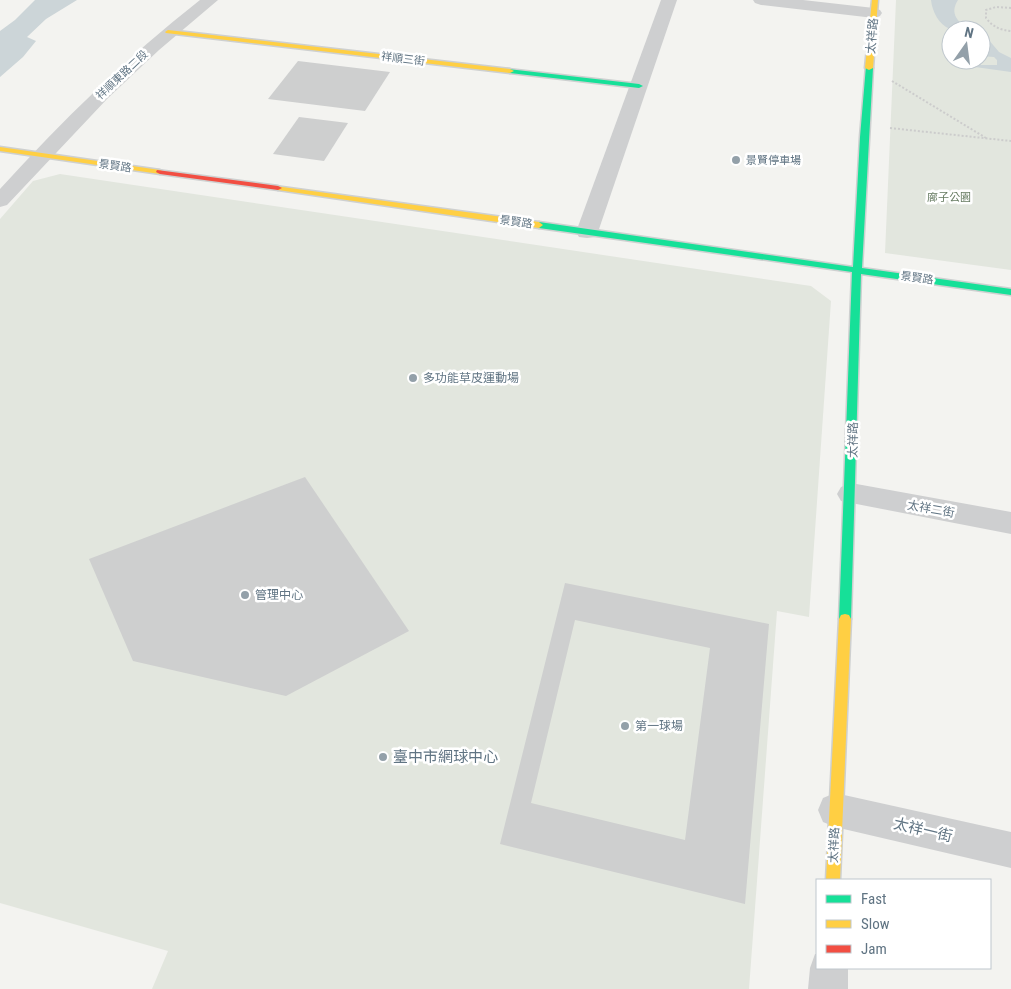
<svg xmlns="http://www.w3.org/2000/svg" width="1011" height="989" font-family="'Roboto Condensed','Noto Sans TC',sans-serif">
	<rect width="100%" height="100%" fill="#f3f3f0"/>
	<g fill="#e2e6de" fill-rule="evenodd">
		<path d="M896,0H1011V270L885,253ZM951,30H981V60H951Z"/>
		<path d="M60,174L811,286L831,301L809,617L777,611L749,989H152L168,951L0,903V219L33,181Z"/>
	</g>
	<g fill="#ccd5d8">
		<path d="M35,0H77L46,19L27,37L36,41L23,57L0,77V31L15,20Z"/>
		<path d="M931,0H958C949,14 958,22 970,30C964,30 955,31 950,29C939,25 932,11 931,0Z"/>
		<path d="M981,36L988,39L999,52L1011,58V72L975,67L965,60H979L981,65H997V60L994,57L981,56Z"/>
	</g>
	<g fill="#cecfcf" fill-rule="evenodd">
		<path d="M298,61L390,72L365,111L268,99Z"/>
		<path d="M299,117L348,123L324,161L273,154Z"/>
		<path d="M305,477L409,631L286,696L133,661L89,559Z"/>
		<path d="M565,583L769,624L745,904L500,844ZM575,620L710,648L685,840L531,803Z"/>
	</g>
	<g fill="none" stroke-linecap="round" stroke-linejoin="round">
		<g stroke="#ced0d0" stroke-width="3">
			<g id="fast">
				<path d="M866,66L873,68L862,268L1011,289V295L861,274L851,619L849,623L845,624L841,623L839,619L852,272L539,228L535,225L539,222L853,267L860,137Z"/>
				<path d="M507,69L639,84L643,86L639,88L510,73L506,71Z"/>
			</g>
		</g>
		<g stroke="#ced0d0" stroke-width="3">
			<g id="slow">
				<path d="M872,0H878L873,68L869,70L865,68Z"/>
				<path d="M168,30L510,69L514,71L510,73L166,33L165,32Z"/>
				<path d="M0,147L160,170L164,172L160,174L0,151Z"/>
				<path d="M275,186L539,222L543,225L539,228L278,190L274,188Z"/>
				<path d="M845,614L849,615L851,619L840,880H826L839,619L841,615Z"/>
			</g>
		</g>
		<g stroke="#ced0d0" stroke-width="3">
			<path id="jam" d="M157,170L278,186L282,188L278,190L160,174L156,172Z"/>
		</g>
		<g stroke="#ccc" stroke-width="2" stroke-dasharray="2 2" stroke-linecap="butt">
			<path d="M1011,8L996,7L986,10V18C993,27 1000,30 1011,31"/>
			<path d="M892,81L986,138"/>
			<path d="M890,128L1011,141"/>
		</g>
		<g fill="#cecfd0" fill-rule="evenodd">
			<path d="M200,0H218L159,50L107,99L7,205L0,207V189C62,121 127,57 200,0Z"/>
			<path d="M661,0H677L598,232L595,237L587,238L579,237L576,232Z"/>
			<path d="M753,0H803L874,8L880,10L882,13L880,16L874,18L761,5L755,3Z"/>
			<path d="M851,483L1011,512V534L841,501L837,494L841,487Z"/>
			<path d="M835,793L1011,832V868L835,827L823,822L818,810L823,798Z"/>
			<path d="M815,954H817V968H848V989H808L810,968Z"/>
		</g>
		<use href="#fast" fill="#16e098" fill-rule="evenodd"/>
		<use href="#slow" fill="#ffcf43" fill-rule="evenodd"/>
		<use href="#jam" fill="#f24e42" fill-rule="evenodd"/>
	</g>
	<g fill="#93a0a9" stroke="#fff" stroke-width="2">
		<circle cx="736" cy="160" r="5"/>
		<circle cx="413" cy="378" r="5"/>
		<circle cx="245" cy="595" r="5"/>
		<circle cx="625" cy="726" r="5"/>
		<circle cx="383" cy="757" r="5"/>
	</g>
	<g text-anchor="middle" dominant-baseline="central" stroke-width="5" stroke-linejoin="round" paint-order="stroke">
		<g font-size="11" fill="#607483" stroke="#fff">
			<text transform="translate(403 59) rotate(7)">祥順三街</text>
			<text transform="translate(122 75) rotate(-43)">祥順東路二段</text>
			<text transform="translate(115 166) rotate(8)">景賢路</text>
			<text transform="translate(516 222) rotate(8)">景賢路</text>
			<text transform="translate(917 278) rotate(8)">景賢路</text>
		</g>
		<g font-size="11" fill="#607483" stroke="#fff" text-anchor="start">
			<text x="746" y="160">景賢停車場</text>
		</g>
		<g font-size="11" fill="#657a60" stroke="#fff">
			<text x="949" y="197">廍子公園</text>
		</g>
		<g font-size="12" fill="#607483" stroke="#fff">
			<text transform="translate(872 36) rotate(-85)">太祥路</text>
			<text transform="translate(853 440) rotate(-89)">太祥路</text>
			<text transform="translate(931 509) rotate(10)">太祥二街</text>
			<text transform="translate(834 845) rotate(-88)">太祥路</text>
		</g>
		<g font-size="12" fill="#607483" stroke="#fff" text-anchor="start">
			<text x="423" y="378">多功能草皮運動場</text>
			<text x="255" y="595">管理中心</text>
			<text x="635" y="726">第一球場</text>
		</g>
		<g font-size="15" fill="#607483" stroke="#fff" text-anchor="start">
			<text x="393" y="757">臺中市網球中心</text>
		</g>
		<g font-size="15" fill="#607483" stroke="#fff">
			<text transform="translate(923 830) rotate(13)">太祥一街</text>
		</g>
	</g>
	<rect x="816" y="879" width="175" height="90" fill="#ffffff" stroke="#bfc7cd"/>
	<rect x="826" y="895" width="25" height="8" fill="#16e098" stroke="#bfc7cd"/>
	<text x="861" y="904" font-size="15" fill="#607483">Fast</text>
	<rect x="826" y="920" width="25" height="8" fill="#ffcf43" stroke="#bfc7cd"/>
	<text x="861" y="929" font-size="15" fill="#607483">Slow</text>
	<rect x="826" y="945" width="25" height="8" fill="#f24e42" stroke="#bfc7cd"/>
	<text x="861" y="954" font-size="15" fill="#607483">Jam</text>
	<g transform="translate(966 45) rotate(14)"><circle r="24" fill="#ffffff" stroke="#bfc7cd"/>
	<path d="M0-4L9 19L0 12L-9 19Z" fill="#93a0a9"/>
	<text y="-8" font-size="14" font-weight="bold" text-anchor="middle" fill="#607483">N</text>
	</g>
</svg>
